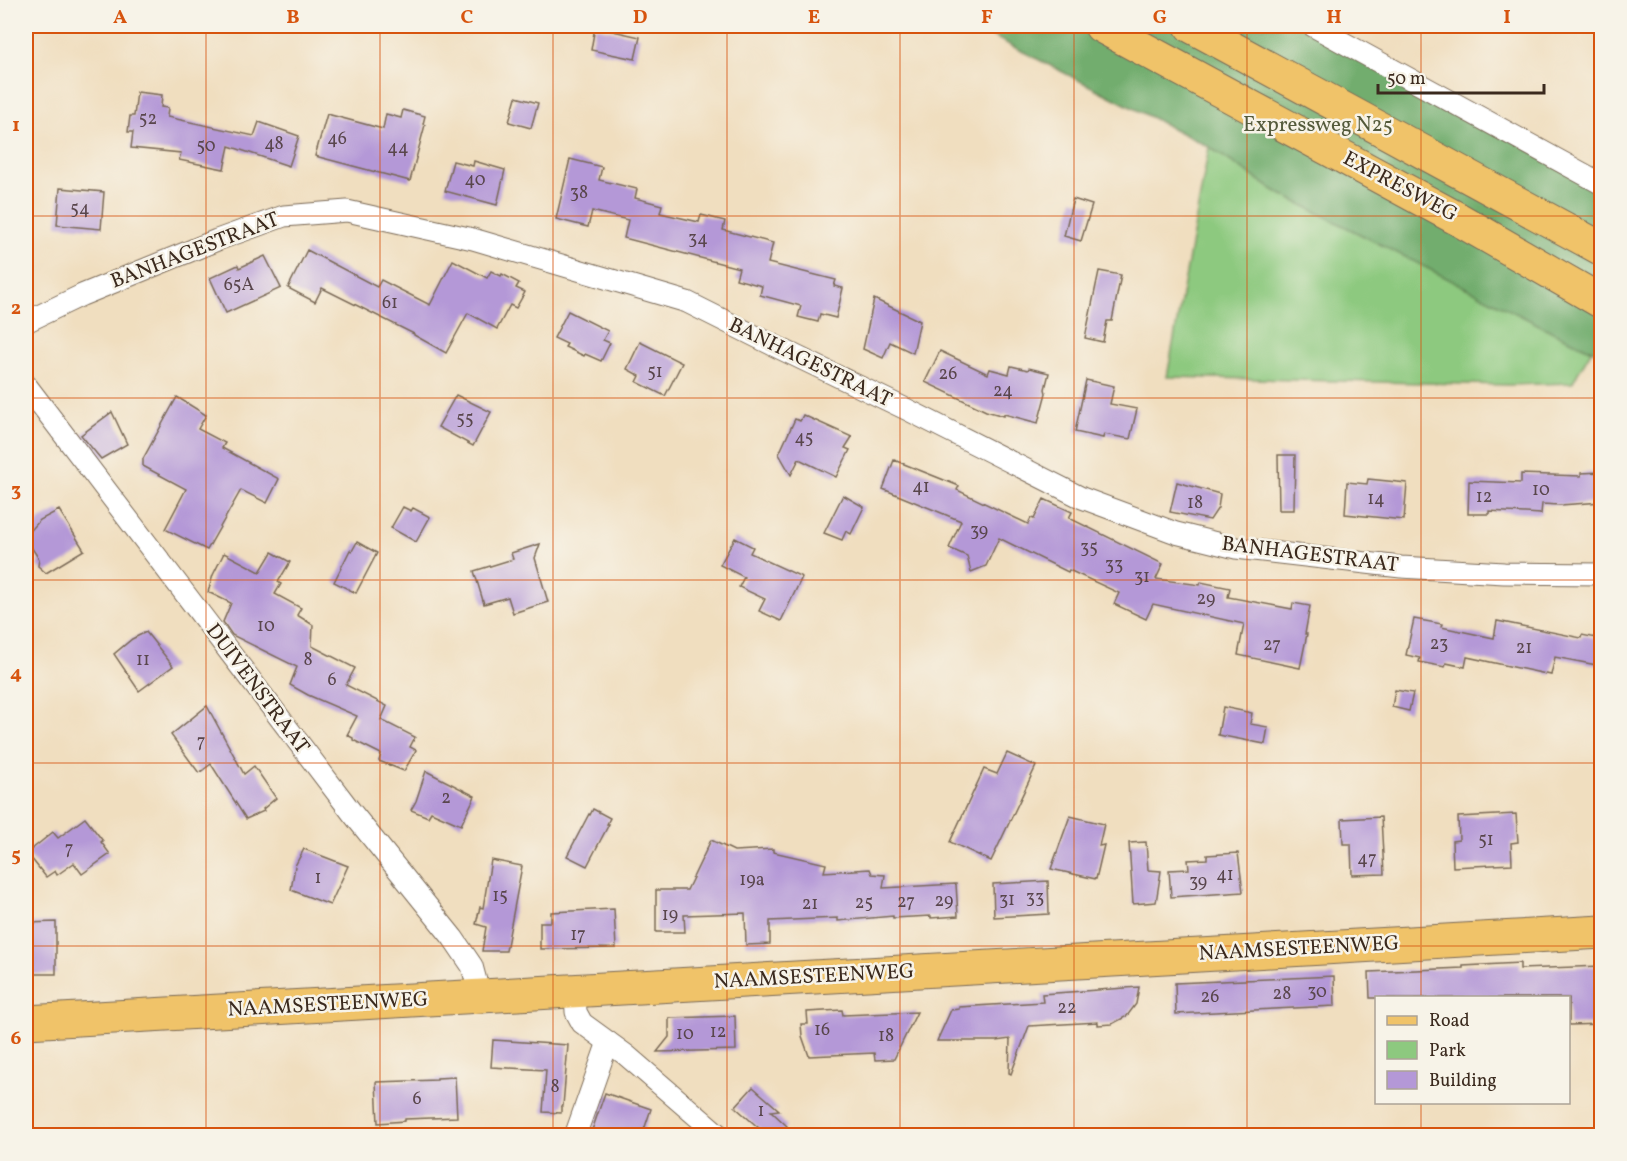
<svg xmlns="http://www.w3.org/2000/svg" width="1627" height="1161" font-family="Vollkorn,serif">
	<rect width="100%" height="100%" fill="#f7f3e8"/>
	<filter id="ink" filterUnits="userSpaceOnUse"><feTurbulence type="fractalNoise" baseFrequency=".0167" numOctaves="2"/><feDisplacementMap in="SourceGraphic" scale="12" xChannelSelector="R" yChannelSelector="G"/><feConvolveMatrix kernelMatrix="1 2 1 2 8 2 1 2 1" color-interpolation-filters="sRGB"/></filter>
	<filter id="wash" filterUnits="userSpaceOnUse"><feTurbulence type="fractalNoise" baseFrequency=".008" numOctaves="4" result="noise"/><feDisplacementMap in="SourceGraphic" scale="24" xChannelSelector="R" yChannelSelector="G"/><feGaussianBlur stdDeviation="1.35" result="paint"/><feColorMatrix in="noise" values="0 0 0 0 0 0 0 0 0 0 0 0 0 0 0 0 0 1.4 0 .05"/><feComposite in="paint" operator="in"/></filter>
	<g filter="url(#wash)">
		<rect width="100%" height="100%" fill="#f0debf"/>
		<path fill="#8dc97f" stroke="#647a4e" stroke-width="1.5" d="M1209,147L1275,191L1592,350L1572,383L1508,385L1167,377Z"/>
		<path fill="#72ad6e" stroke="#566c46" stroke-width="1.5" d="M973,26H1300L1601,186V354L1557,334L1275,191L1209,147Z"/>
		<g id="blocks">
			<g fill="#b498d7">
				<path d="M595,27L640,37L635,59L591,50Z"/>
				<path d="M137,92L162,95L161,107L168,108L167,117L254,136L259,122L299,136L289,166L229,146L224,169L179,160L181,153L131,148L133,132H128L130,116H134Z"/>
				<path d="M516,97L538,103L531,128L509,122Z"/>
				<path d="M403,110L425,116L423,124L425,125L410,181L315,156L327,114L383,129L386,114L401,118Z"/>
				<path d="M570,159L602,167L599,180L637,189L635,198L662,205L660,213L699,222L701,215L725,221L723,230L773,243L768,263L836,280L834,286L843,288L836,318L820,314L818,322L798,317L801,306L760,295L762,286L736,279L739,268L624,238L628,220L592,211L588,227L556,219Z"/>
				<path d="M453,161L473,166L474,161L505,170L497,205L445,191Z"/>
				<path d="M60,188L104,192L101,229L57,225Z"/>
				<path d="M1073,199L1092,205L1081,241L1064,236Z"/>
				<path d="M307,250L377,287L381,280L430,305L453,260L487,278L491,271L501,276L502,274L519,283L516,288L525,292L516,308L510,305L497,329L468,313L446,353L414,335V334L322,288L315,302L288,288Z"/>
				<path d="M265,256L281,288L226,313L210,278L238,265L239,268Z"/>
				<path d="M1099,271L1121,275L1112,321H1107L1103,342L1085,338Z"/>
				<path d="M874,299L920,321L913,353L890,342L883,358L863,349Z"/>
				<path d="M568,311L608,331L603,340L610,343L601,361L585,354L584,356L565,347L567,344L554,338Z"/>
				<path d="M640,342L682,363L665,396L637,382L640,376L627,369Z"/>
				<path d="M940,351L988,374L990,369L1009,374L1011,366L1028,370L1029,368L1049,373L1045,389L1046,393L1038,423L1004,414V416L986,411L925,382Z"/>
				<path d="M1086,380L1114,386L1110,404L1137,409L1130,439L1104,434L1103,438L1075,432Z"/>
				<path d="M456,395L491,412L473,446L438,427Z"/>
				<path d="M177,397L206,415L198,429L225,443L222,448L279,479L267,503L241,490L207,550L165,529L186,489L143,466V459Z"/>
				<path d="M112,412L127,444L101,459L81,435Z"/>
				<path d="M803,415L852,437L845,448L850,450L836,477L799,459L791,475L779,454L795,419L800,421Z"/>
				<path d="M1278,455H1295L1294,510H1279Z"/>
				<path d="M894,460L959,486L957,490L1028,524L1031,518L1034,519L1044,499L1072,512L1069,518L1163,564L1156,579L1200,585L1201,582L1230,588L1228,597L1292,609L1293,603L1310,606L1305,634H1307L1300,668L1238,655L1244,624L1153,604L1146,619L1114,604L1119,593L1069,570L1068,572L999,538L986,566L971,572L967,556L949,548L961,521L883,489Z"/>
				<path d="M1602,472V502L1560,505L1542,504L1541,514L1489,511V514H1468L1469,481L1521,483V474L1581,476V473Z"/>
				<path d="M1368,479L1407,483L1404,520L1345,514L1347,482L1367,484Z"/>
				<path d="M1177,482L1220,494L1218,508L1210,520L1170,512Z"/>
				<path d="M843,495L864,507L851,534L846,531L842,540L824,533Z"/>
				<path d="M403,507L411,511L413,508L430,517L416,542L391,528Z"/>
				<path d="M59,510L84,550L46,573L38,566L39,559L26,539V536L40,520Z"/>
				<path d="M735,538L753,547L750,553L802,577L781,621L759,611L765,599L739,587L744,577L720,565Z"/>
				<path d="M357,542L377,553L356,593L334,582L350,550L352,551Z"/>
				<path d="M540,544L535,558L548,602L513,613L508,597L484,604L474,571L513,559L511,553Z"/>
				<path d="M272,552L290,562L278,582L281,584L275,594L301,608L297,615L313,625L312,646L355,668L346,685L387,706L381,720L415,737L410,747L416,750L404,771L379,761L381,754L353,740V738L347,735L357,716L308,695L290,685L297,667L232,635L223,622L231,603L208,592L213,575L224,553L260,572Z"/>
				<path d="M1414,619L1442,624L1441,627L1494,638L1497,621L1581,638L1582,635L1602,639V666L1555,657L1551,675L1467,657L1465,667L1446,663L1445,667L1419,662L1420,658L1406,655Z"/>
				<path d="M146,632L173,666L139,691L114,654L132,639Z"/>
				<path d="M1395,690L1413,693L1409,711L1392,707Z"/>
				<path d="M207,706L244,774L254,766L276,798L263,809L264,811L246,819L211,764L199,773L171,735Z"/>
				<path d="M1223,707L1252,713L1250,724L1268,727L1265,744L1218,735Z"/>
				<path d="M1007,753L1036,766L991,861L950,842L984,769L997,774Z"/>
				<path d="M426,771L475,796L461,825L431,812L428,817L411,810L416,801Z"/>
				<path d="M593,809L610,818L607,824H609L587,866L567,856L589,814L590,815Z"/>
				<path d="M1516,814L1518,842L1511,843L1512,864L1453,867L1452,841L1459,840L1458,817Z"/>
				<path d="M1070,816L1104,824L1099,846L1104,845L1096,879L1051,869Z"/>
				<path d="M1381,817L1384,874L1352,875L1351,844H1343L1342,819Z"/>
				<path d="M85,818L103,841L101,842L110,854L82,874L74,863L57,875L55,871L46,877L27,853L53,832L58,838Z"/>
				<path d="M711,840L734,851L773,849V852L826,864L824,872L870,869L872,874L885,875L883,888L956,884L958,916L931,918V916L893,918V916L838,921V918L770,921V944L746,945L745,913L684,915L685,932H656V890H687Z"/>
				<path d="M1146,842L1148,870L1161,871L1156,902L1133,904L1129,843Z"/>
				<path d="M304,849L348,866L330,905L291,890L295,866Z"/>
				<path d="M1238,853L1243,892L1171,897L1169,870L1189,869L1188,860L1207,859V855Z"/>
				<path d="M491,860L522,866L506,951H482L486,927L476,924L480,907L483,908Z"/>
				<path d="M1048,881L1049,914L994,917L993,884Z"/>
				<path d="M614,909L616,948L540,949V922H551V912Z"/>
				<path d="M56,922V974H28V959H26V923Z"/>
				<path d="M1520,963V969L1602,966V1024L1569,1025V998H1370L1369,972L1463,968V966Z"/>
				<path d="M1334,976L1335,1006L1176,1014L1175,983Z"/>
				<path d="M1139,987L1136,1004L1127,1016L1112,1024L1098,1025V1022L1029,1026L1011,1074L1009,1073L1010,1039L996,1041H937L951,1010L959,1009V1007L1043,1002L1042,994Z"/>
				<path d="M842,1010L843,1015L917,1012L894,1059L875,1060L874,1053L809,1056L802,1036L801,1024H808L807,1012Z"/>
				<path d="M735,1016L736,1050L657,1052L669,1037V1018Z"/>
				<path d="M493,1040L568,1045L563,1106H561V1113L543,1112L546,1070L491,1067Z"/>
				<path d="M455,1077L457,1117L405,1119V1121L378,1123L376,1082L437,1080V1078Z"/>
				<path d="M753,1087L779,1110L771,1111L787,1126L779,1136H768L735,1107Z"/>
				<path d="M605,1093L651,1109L642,1136H590Z"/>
			</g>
		</g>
	</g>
	<g filter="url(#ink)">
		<use href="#blocks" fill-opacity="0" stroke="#7a6956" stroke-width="1.5"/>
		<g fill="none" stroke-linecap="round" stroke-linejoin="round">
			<g stroke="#7a6956" stroke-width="23">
				<g id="street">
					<path d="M1313,26L1602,184"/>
					<path d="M26,322L82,295L217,240L284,216L347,211L473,239L687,302L775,346L908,410L1082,498L1176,533L1236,548L1401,567L1504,573L1602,574"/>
					<path d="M26,385L353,814L453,938L472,966L480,996"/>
					<path d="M575,991L576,1012L582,1023L626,1055L720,1136"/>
					<path d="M575,1136L608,1042"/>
				</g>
			</g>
			<g stroke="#7a6956" stroke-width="35">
				<path id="primary" d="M26,1022L1602,932"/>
			</g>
			<g stroke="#7a6956" stroke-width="35">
				<g id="highway">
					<path d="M1101,26L1458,219L1602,302"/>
					<path d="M1191,26L1602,249"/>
				</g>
			</g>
			<use href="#street" stroke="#fff" stroke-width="21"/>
			<use href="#primary" stroke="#f0c369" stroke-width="33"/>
			<use href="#highway" stroke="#f0c369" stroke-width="33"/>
		</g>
	</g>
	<path fill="none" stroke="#d7540e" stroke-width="1.5" stroke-opacity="0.55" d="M206,26V1136M380,26V1136M553,26V1136M727,26V1136M900,26V1136M1074,26V1136M1247,26V1136M1421,26V998M26,216H1602M26,398H1602M26,580H1602M26,763H1602M26,946H1602M1421,1102V1136"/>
	<g text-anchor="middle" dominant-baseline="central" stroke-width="5" stroke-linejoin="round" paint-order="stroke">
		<g font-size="18" fill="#59464c">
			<text x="148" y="119">52</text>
			<text x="337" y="139">46</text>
			<text x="274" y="144">48</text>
			<text x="206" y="146">50</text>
			<text x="398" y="148">44</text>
			<text x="475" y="180">40</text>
			<text x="579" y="193">38</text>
			<text x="80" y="209">54</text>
			<text x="698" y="239">34</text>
			<text x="239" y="285">65A</text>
			<text x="390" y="303">61</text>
			<text x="655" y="372">51</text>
			<text x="948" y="374">26</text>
			<text x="1003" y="391">24</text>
			<text x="465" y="419">55</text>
			<text x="804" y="438">45</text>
			<text x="921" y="487">41</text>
			<text x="1541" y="490">10</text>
			<text x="1484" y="497">12</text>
			<text x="1376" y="499">14</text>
			<text x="1195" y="503">18</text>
			<text x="979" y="531">39</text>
			<text x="1089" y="548">35</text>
			<text x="1114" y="565">33</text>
			<text x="1142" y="577">31</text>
			<text x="1206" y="599">29</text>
			<text x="266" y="626">10</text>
			<text x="1439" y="644">23</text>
			<text x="1272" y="645">27</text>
			<text x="1524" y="648">21</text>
			<text x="143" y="660">11</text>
			<text x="308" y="660">8</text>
			<text x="332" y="680">6</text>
			<text x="201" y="742">7</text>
			<text x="446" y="798">2</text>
			<text x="1486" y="840">51</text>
			<text x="69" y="849">7</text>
			<text x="1367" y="859">47</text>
			<text x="1225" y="875">41</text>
			<text x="318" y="878">1</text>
			<text x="752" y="880">19a</text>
			<text x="1198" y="882">39</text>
			<text x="500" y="896">15</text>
			<text x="1035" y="898">33</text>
			<text x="1007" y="900">31</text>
			<text x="944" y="901">29</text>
			<text x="906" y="902">27</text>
			<text x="864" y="903">25</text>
			<text x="810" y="904">21</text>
			<text x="670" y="915">19</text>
			<text x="578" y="935">17</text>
			<text x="1317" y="992">30</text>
			<text x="1282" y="994">28</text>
			<text x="1210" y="997">26</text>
			<text x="1067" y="1008">22</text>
			<text x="822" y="1030">16</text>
			<text x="718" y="1032">12</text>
			<text x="685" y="1034">10</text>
			<text x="886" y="1036">18</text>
			<text x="555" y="1087">8</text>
			<text x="417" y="1099">6</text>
			<text x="761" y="1111">1</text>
		</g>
		<g font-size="21" fill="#545a3b" stroke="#f7f3e8">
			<text x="1318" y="125">Expressweg N25</text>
		</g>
		<g font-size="21" fill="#3b2a1e" stroke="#f7f3e8">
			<text transform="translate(1400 187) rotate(28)">EXPRESWEG</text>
			<text transform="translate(195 251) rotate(-21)">BANHAGESTRAAT</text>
			<text transform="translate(810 363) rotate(26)">BANHAGESTRAAT</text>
			<text transform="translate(1310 555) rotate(7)">BANHAGESTRAAT</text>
			<text transform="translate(257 689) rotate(53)">DUIVENSTRAAT</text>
			<text transform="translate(1299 949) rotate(-3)">NAAMSESTEENWEG</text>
			<text transform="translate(814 977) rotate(-3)">NAAMSESTEENWEG</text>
			<text transform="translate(328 1005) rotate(-3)">NAAMSESTEENWEG</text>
		</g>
	</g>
	<rect width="1627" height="1161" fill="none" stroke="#f7f3e8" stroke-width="66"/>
	<rect x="1375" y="996" width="195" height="108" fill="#f7f3e8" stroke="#aca397" stroke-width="1.5"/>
	<rect x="1387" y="1016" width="30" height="9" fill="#f0c369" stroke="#aca397" stroke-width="1.5"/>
	<text x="1429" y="1026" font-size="18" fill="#3b2a1e">Road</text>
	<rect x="1387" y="1041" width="30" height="18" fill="#8dc97f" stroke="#aca397" stroke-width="1.5"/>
	<text x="1429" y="1056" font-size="18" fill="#3b2a1e">Park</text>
	<rect x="1387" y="1071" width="30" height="18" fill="#b498d7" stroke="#aca397" stroke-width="1.5"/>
	<text x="1429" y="1086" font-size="18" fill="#3b2a1e">Building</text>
	<path d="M1378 84v9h166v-9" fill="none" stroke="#3b2a1e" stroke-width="3"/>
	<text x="1387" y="84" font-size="18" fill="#3b2a1e" stroke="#f7f3e8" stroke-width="4.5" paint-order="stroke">50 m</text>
	<rect x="33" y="33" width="1561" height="1095" fill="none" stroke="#d7540e" stroke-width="2"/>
	<g font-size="20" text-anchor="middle" font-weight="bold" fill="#d7540e">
		<text x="120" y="23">A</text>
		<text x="293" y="23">B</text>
		<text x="467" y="23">C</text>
		<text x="640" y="23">D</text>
		<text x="814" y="23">E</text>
		<text x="987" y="23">F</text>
		<text x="1160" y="23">G</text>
		<text x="1334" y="23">H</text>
		<text x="1507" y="23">I</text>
		<text x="16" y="131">1</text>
		<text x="16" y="314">2</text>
		<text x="16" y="496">3</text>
		<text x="16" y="679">4</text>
		<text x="16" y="861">5</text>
		<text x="16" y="1044">6</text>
	</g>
</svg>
